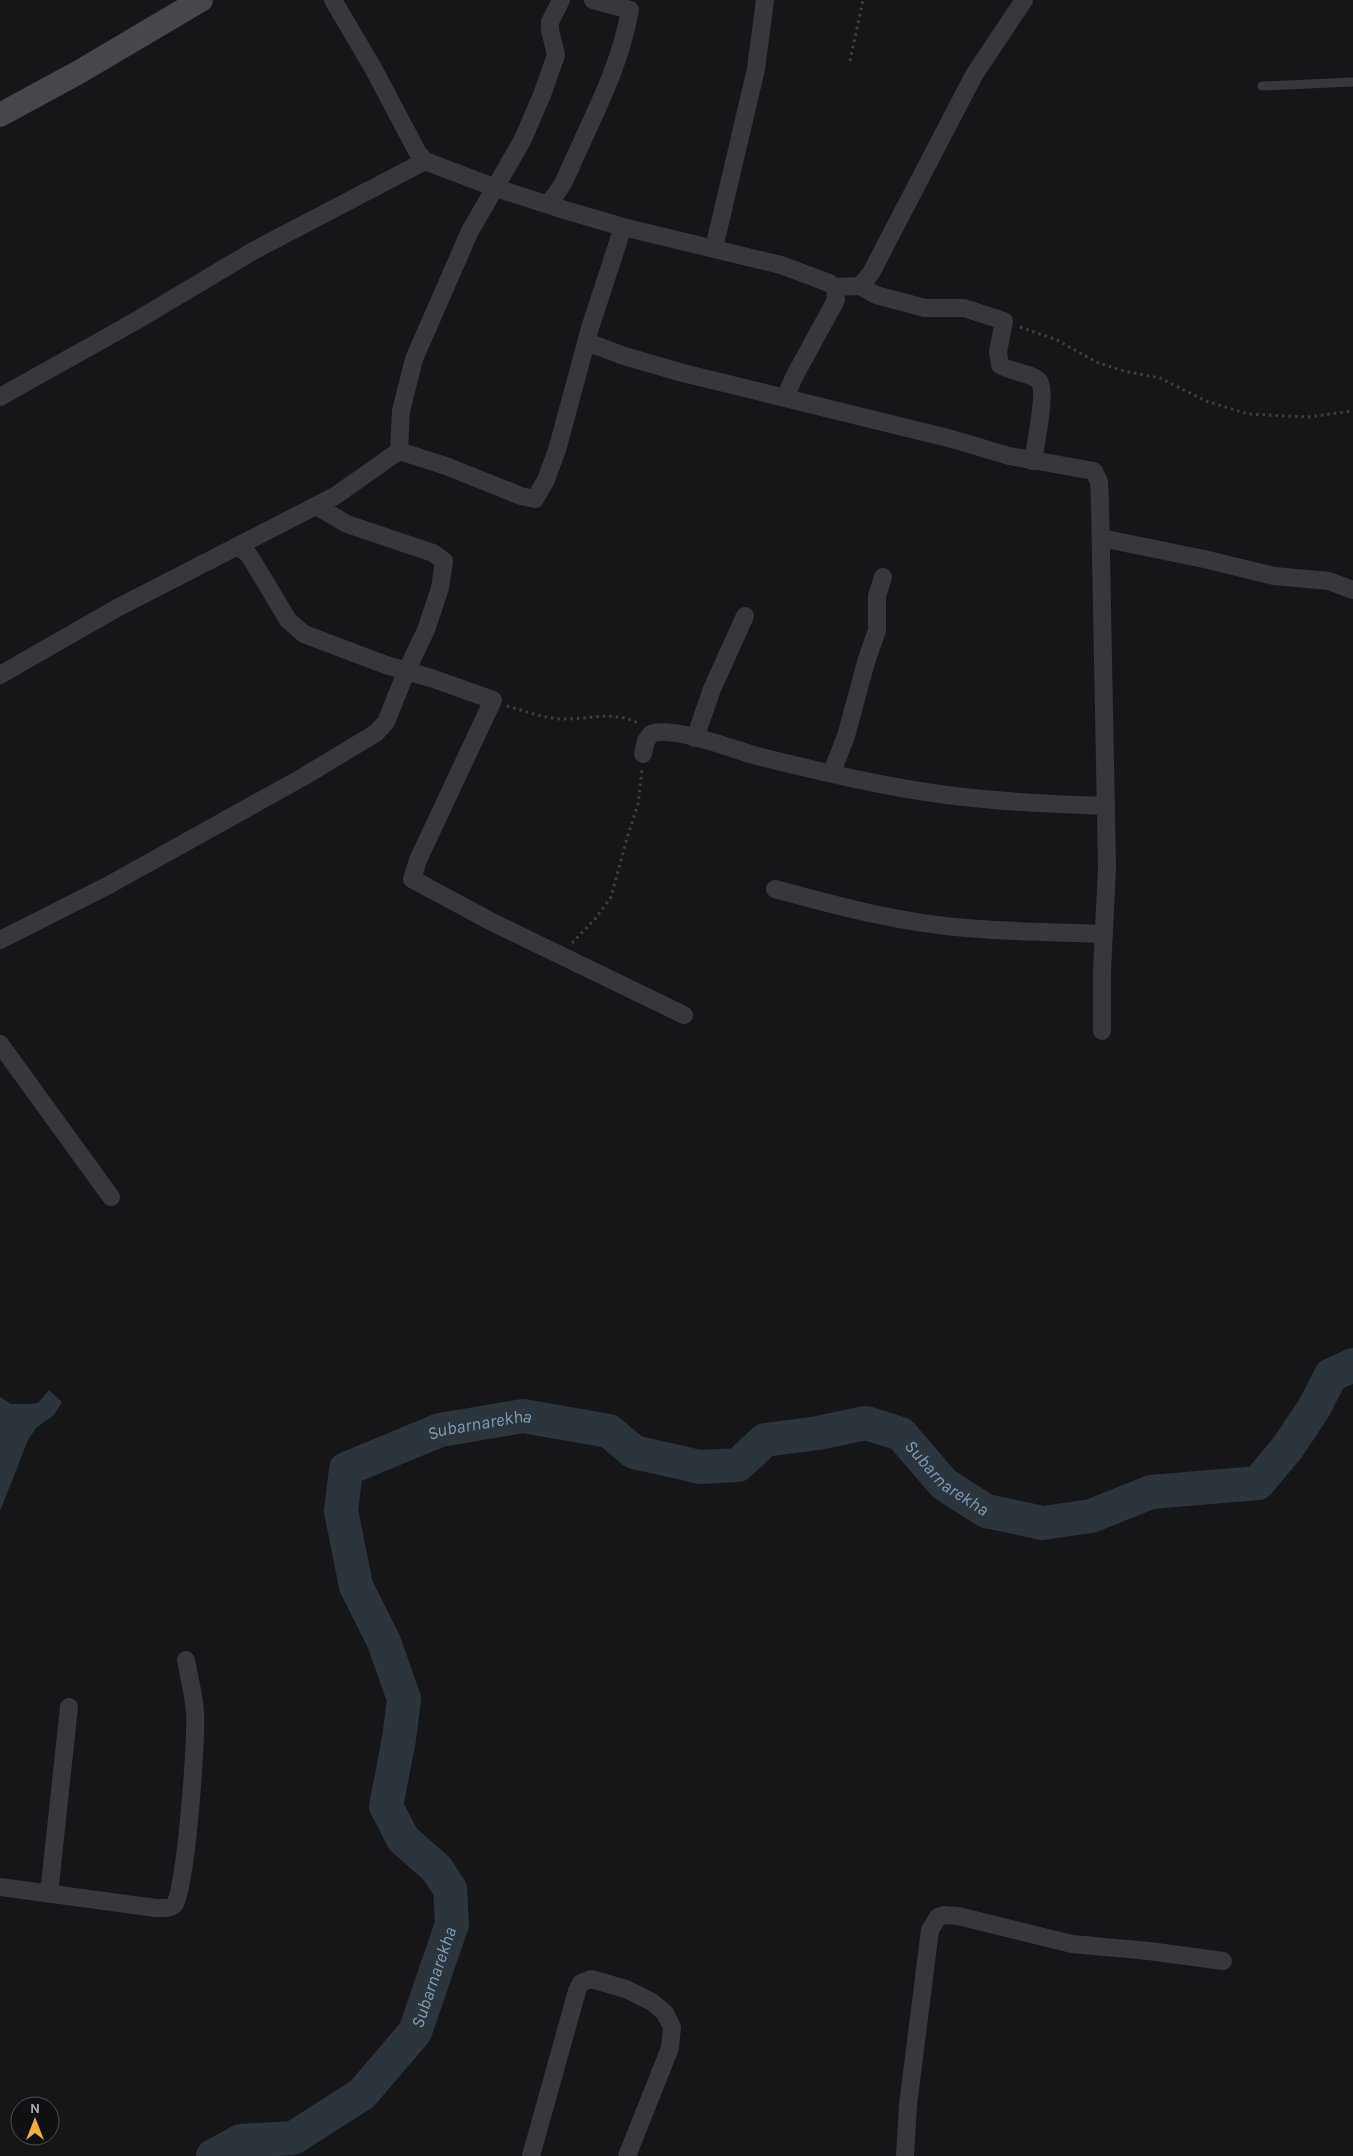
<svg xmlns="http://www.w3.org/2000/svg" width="1353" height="2156" font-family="Karla,sans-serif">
	<rect width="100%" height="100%" fill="#161618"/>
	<path fill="#2c353c" d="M49,1390L62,1402L54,1415L36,1428L28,1440L0,1511V1397L11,1404H32L38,1403Z"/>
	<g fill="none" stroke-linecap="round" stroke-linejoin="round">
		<path stroke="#2c353c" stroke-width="34" id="s1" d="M213,2156L241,2141L293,2138L362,2094L415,2032L452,1924L450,1889L437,1869L403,1839L386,1806L399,1739L404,1699L384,1642L356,1586L341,1511L346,1469L440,1430L523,1416L609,1431L634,1452L700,1467L738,1465L765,1440L818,1433L866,1423L901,1434L944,1484L986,1511L1043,1523L1091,1516L1151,1492L1258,1483L1288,1447L1314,1408L1331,1375L1353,1365"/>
		<g stroke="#3d3f44" stroke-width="3" stroke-dasharray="2.5 4" stroke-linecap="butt">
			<path d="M850,61L863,0"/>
			<path d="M1020,327L1057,340L1096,362L1124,371L1160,378L1206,401L1248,414L1308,417L1353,411"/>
			<path d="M507,706C525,711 543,718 561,719C588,720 612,710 638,723"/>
			<path d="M572,943L595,919L611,897L627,838L638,804L642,770"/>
		</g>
		<path stroke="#37383d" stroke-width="9" d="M1262,86L1353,82"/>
		<g stroke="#37383d" stroke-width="18">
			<path d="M333,0L373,68L418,153L425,161L496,188L558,208L623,227L781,265L829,283L835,287L836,300L794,377L785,398L952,439L1009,456L1094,471L1099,482L1100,502L1107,868L1102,971V1031"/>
			<path d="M547,204C564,189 571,164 581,144C602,98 621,60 630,10L593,0"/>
			<path d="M714,248L756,69L765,0"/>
			<path d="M860,286L876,295L925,308H964L1004,321L998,352L1000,365C1010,372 1032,373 1039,381C1047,390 1035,447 1033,461"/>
			<path d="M835,287L860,286L871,273L974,75L1024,0"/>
			<path d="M587,342L624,356L683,373L785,398"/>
			<path d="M0,397L134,322L253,251L425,161"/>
			<path d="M399,451L401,411L414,359L470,231L522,141L542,95L556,55L550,30V22L561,0"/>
			<path d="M399,451L446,466L521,496L535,499L546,480L557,450L590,328L623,227"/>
			<path d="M1101,538L1204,559L1274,576L1329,581L1353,590"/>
			<path d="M238,546L248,554L255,565L288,620L304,634L386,665L434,679L493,700L418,860L412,879L492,922L684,1015"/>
			<path d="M0,675L117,608L335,496L399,451"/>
			<path d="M695,738L712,689L745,616"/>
			<path d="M643,754L646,741L651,734C674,725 736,751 761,757C822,772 885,787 947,795C1000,802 1053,804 1106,806"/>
			<path d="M832,772L846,736L866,662L877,630V596L883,577"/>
			<path d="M775,889C837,906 901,923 966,928C1012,932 1058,932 1104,934"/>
			<path d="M0,940L107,886L303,777L376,733L386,722L406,672L426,630L440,588L444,561L433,553L347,524L316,506"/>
			<path d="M0,1044L111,1197"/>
			<path d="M0,1887L156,1908C161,1908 170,1909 174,1905C186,1892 197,1736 195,1712C194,1695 189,1677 186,1660"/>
			<path d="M49,1894L69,1707"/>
			<path d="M531,2156L577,1991L581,1983L591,1979L626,1989L652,2002L665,2013L672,2027L670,2048L627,2156"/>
			<path d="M905,2156L908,2105L930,1930L938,1917L944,1915L958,1916L1072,1944L1149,1951L1223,1961"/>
		</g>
		<path stroke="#45474d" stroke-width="24" d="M0,115L79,72L201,0"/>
	</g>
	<g text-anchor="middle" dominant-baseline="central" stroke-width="4.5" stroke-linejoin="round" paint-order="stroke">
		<g font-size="18" font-style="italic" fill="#7f9bb3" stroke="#111113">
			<text stroke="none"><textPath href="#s1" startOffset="995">Subarnarekha</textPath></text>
			<text stroke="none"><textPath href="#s1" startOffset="1505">Subarnarekha</textPath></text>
			<text stroke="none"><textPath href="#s1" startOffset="305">Subarnarekha</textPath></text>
		</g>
	</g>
	<g transform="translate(35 2121)"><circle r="24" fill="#111113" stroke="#4d4f55"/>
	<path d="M0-4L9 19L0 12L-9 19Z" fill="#f2b134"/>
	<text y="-8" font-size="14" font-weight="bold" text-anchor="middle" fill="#a8adb8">N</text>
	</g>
</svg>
